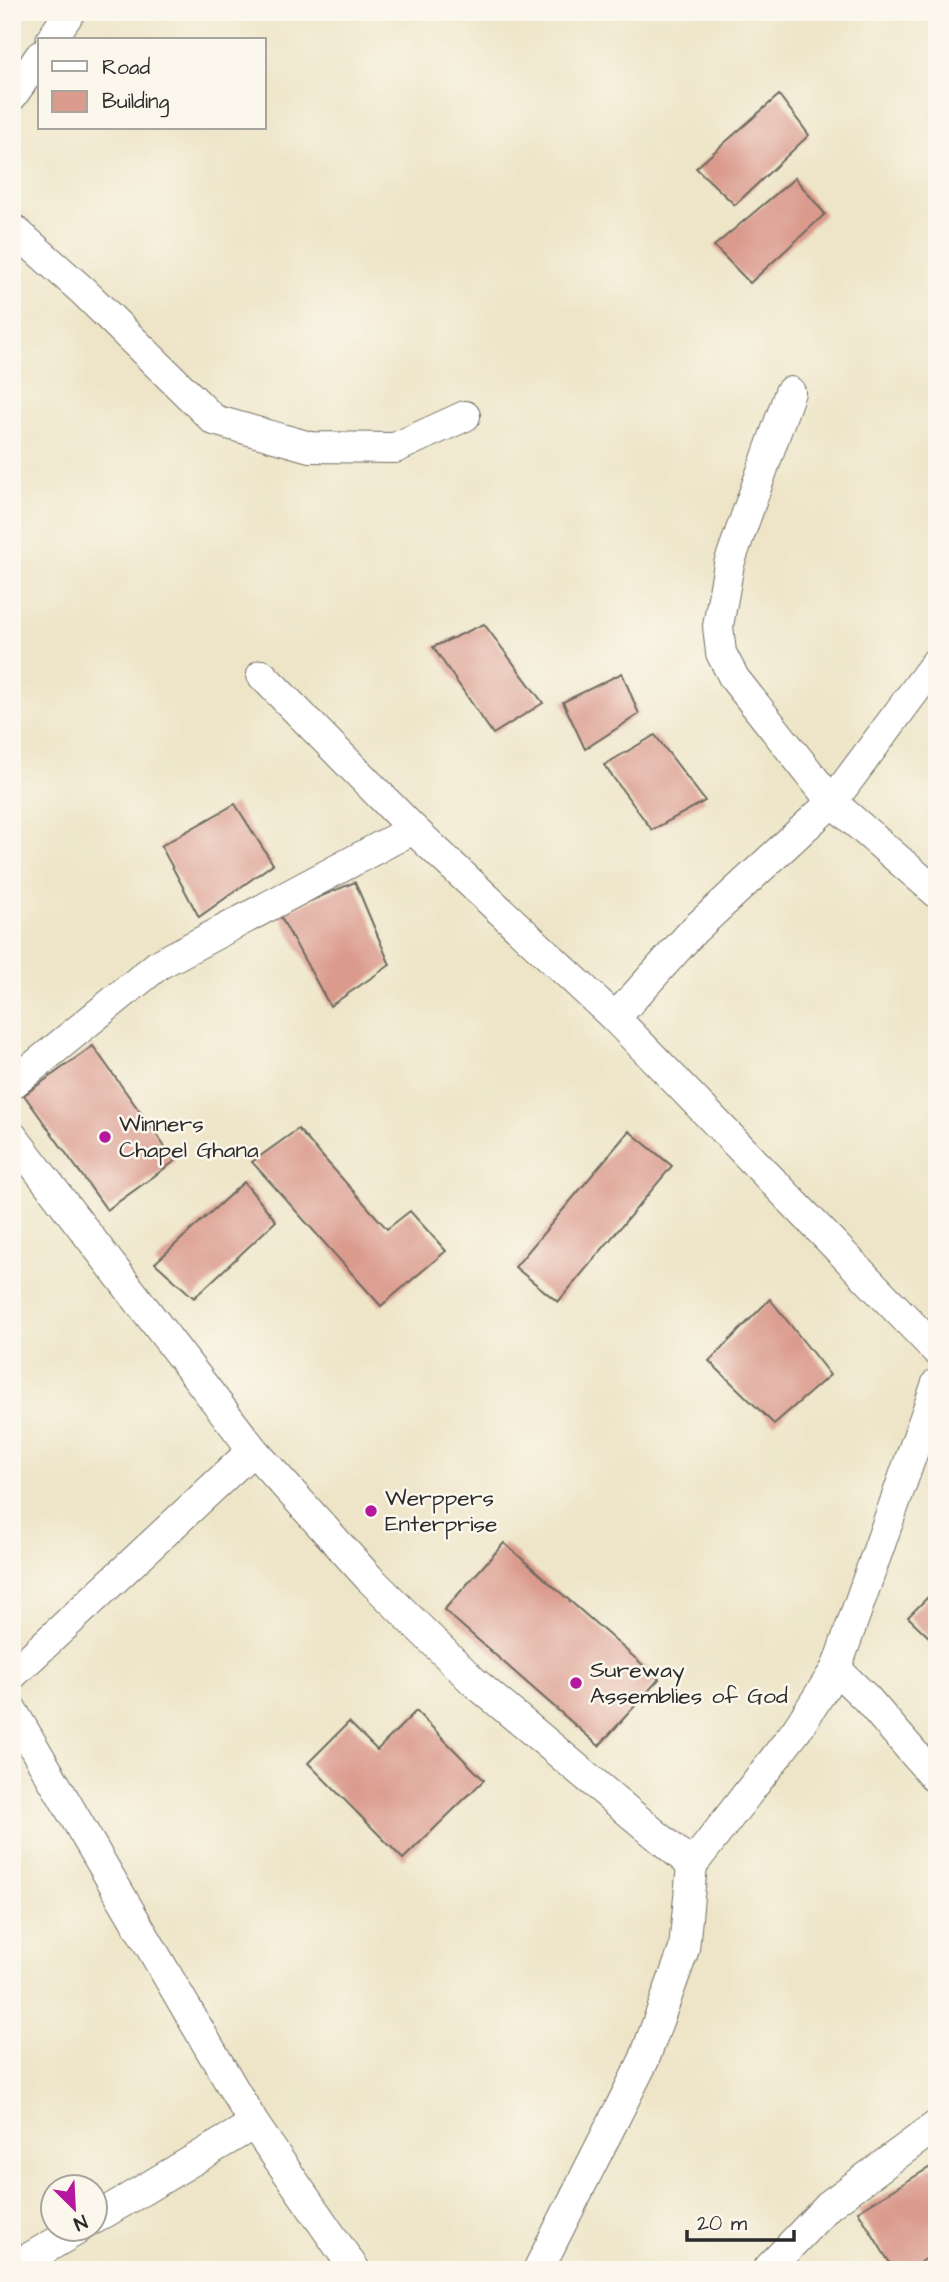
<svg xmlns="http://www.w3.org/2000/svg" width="949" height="2282" font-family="'Architects Daughter',sans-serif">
	<rect width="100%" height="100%" fill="#fbf7ec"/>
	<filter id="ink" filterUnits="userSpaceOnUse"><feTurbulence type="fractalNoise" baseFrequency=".0143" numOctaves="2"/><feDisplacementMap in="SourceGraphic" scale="14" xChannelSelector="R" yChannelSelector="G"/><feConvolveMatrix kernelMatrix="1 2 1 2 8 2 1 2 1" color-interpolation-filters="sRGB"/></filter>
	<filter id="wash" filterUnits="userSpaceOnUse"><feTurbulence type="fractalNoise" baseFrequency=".00686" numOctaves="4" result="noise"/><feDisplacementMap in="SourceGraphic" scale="28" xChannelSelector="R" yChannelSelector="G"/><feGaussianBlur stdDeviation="1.57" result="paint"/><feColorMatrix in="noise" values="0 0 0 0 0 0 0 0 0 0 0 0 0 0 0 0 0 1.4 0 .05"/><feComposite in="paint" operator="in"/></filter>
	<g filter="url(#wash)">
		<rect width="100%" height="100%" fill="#eee5c8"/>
		<g id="blocks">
			<g fill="#da9a8c">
				<path d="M779,95L809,135L735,205L696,168Z"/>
				<path d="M795,178L825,214L750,283L714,246Z"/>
				<path d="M484,624L543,703L493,734L433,647Z"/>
				<path d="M622,673L639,714L585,749L563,702Z"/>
				<path d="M655,735L705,801L652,830L604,765Z"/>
				<path d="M235,804L273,864L199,917L161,846Z"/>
				<path d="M355,882L390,965L330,1006L279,914Z"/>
				<path d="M93,1046L175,1161L107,1210L24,1095Z"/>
				<path d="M298,1129L387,1229L410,1211L446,1251L381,1306L252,1162Z"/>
				<path d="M629,1131L672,1166L558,1302L515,1267Z"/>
				<path d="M244,1182L276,1221L194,1298L155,1263Z"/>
				<path d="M770,1299L830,1375L774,1424L709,1361Z"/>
				<path d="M504,1543L659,1679L599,1746L444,1610Z"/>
				<path d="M937,1588V1645L908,1617Z"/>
				<path d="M416,1711L484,1780L403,1859L308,1763L349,1722L377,1750Z"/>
				<path d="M937,2163V2252L908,2270H894L858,2211Z"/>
			</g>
		</g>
	</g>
	<g filter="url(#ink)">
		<use href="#blocks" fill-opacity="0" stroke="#6f6c62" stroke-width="2"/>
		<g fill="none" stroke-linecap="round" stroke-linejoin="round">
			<g stroke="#6f6c62" stroke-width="32">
				<g id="minor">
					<path d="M51,40L70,12"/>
					<path d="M12,96L40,56"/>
					<path d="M12,228L83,291L214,420L310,447L395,448L465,416"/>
					<path d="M790,392L729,564L718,626L721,653L734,678L832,802L937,893"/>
					<path d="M262,675L413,829L615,1018L937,1351"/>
					<path d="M615,1018L694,930L832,802L937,661"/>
					<path d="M12,1084L158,965L413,829"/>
					<path d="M12,1136L253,1450L369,1578L473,1681L692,1865"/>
					<path d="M836,1669L867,1699L937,1780"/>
					<path d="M12,1675L253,1450"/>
					<path d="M12,1710L254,2124L355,2270"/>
					<path d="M94,2219L254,2124"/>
					<path d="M12,2268L77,2230"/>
					<path d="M538,2270L644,2060L684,1949L692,1865L796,1731L836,1669L937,1383"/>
					<path d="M767,2270L829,2205L937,2125"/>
				</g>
			</g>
			<use href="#minor" stroke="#fff" stroke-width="30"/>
		</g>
	</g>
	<g fill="#b5179e" stroke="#fbf7ec" stroke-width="2.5">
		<circle cx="105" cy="1137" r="7"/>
		<circle cx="371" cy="1511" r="7"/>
		<circle cx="576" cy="1683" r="7"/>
	</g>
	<g text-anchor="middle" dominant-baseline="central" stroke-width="5" stroke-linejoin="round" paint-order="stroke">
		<g font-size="23" fill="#2b2b2b" stroke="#fbf7ec" text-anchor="start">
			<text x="119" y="1124">Winners<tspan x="119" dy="26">Chapel Ghana</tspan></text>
			<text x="385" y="1498">Werppers<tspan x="385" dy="26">Enterprise</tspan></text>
			<text x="590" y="1670">Sureway<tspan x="590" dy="26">Assemblies of God</tspan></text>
		</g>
	</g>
	<rect width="949" height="2282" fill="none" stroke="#fbf7ec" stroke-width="42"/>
	<rect x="38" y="38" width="228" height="91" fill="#fbf7ec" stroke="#a8a59f" stroke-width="2"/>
	<rect x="52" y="61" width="35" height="10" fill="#ffffff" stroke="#a8a59f" stroke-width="2"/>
	<text x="102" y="74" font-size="21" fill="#2b2b2b">Road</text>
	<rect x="52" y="91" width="35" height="21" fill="#da9a8c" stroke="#a8a59f" stroke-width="2"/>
	<text x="102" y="108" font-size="21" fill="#2b2b2b">Building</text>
	<g transform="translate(74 2208) rotate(156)"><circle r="33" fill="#fbf7ec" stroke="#a8a59f" stroke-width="2"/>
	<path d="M0-5L12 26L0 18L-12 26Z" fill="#b5179e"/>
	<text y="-10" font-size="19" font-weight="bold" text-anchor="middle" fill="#2b2b2b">N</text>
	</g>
	<path d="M687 2230v10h107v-10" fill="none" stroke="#2b2b2b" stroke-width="3.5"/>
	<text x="697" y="2230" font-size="21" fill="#2b2b2b" stroke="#fbf7ec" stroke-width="5" paint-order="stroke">20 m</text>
</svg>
